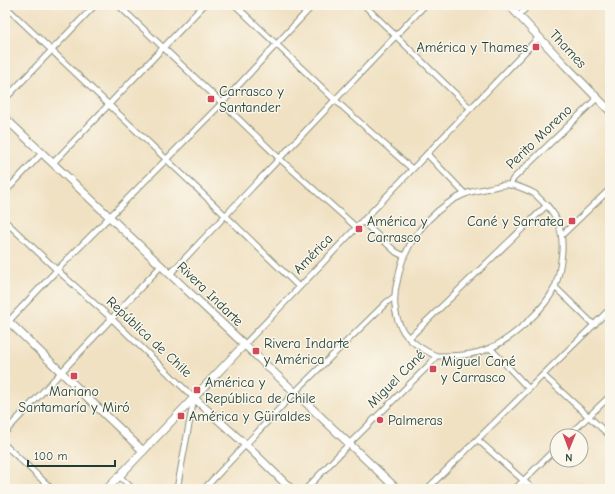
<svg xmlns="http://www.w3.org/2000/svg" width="615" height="494" font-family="'Comic Neue',sans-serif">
	<rect width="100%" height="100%" fill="#fbf7ec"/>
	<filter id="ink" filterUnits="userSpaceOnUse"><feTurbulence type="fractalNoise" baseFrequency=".025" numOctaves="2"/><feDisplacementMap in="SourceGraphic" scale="8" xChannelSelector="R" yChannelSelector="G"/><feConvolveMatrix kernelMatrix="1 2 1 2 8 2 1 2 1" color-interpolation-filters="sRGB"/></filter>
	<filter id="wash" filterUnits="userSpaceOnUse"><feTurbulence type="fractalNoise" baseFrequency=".012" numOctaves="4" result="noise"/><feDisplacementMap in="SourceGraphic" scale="16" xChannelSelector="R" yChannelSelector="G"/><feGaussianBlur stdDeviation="0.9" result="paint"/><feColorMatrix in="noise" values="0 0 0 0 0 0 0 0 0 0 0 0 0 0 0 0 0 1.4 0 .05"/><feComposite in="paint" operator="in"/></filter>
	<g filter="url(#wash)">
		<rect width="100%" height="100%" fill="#f0e1c2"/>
	</g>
	<g filter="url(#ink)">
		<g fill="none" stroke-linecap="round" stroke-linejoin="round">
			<g stroke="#888f7b" stroke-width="7">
				<g id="street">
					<path d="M118,5L222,103L280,159L356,227"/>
					<path d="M235,5L335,100L412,169"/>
					<path d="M364,5L470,108"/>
					<path d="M5,6L226,216L299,287"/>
					<path d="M519,15L529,5"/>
					<path d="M5,99L95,5"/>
					<path d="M427,154L465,194"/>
					<path d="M53,163L204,5"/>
					<path d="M510,185L513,179L597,98"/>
					<path d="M5,192L42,153"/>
					<path d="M5,221L57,270L112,319L194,398L177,489"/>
					<path d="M362,221L396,252L404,256"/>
					<path d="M562,235L610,189"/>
					<path d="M170,274L425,5"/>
					<path d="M555,287L594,325"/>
					<path d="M5,325L57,270L222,103L313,5"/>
					<path d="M409,338L547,205"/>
					<path d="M244,345L539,37"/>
					<path d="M490,348L529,389"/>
					<path d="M543,375L610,436"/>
					<path d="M5,432L161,266"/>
					<path d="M568,436L610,396"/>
					<path d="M478,440L533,489"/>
					<path d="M5,445L52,489"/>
					<path d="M119,476L133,489"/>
					<path d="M204,489L295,392L387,302L394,297"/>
					<path d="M306,489L349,444L431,363L436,356C454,356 473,356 490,348C512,339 545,309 555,287C559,276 561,263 562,251C563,232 559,216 544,203C541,200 538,197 535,194C530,191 516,185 510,185C503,184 495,187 489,188C481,190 473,191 465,194C439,205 416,229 405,255C401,262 400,270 398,278C393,295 393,315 403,331C411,343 424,350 436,356"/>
					<path d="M427,489L610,309"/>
					<path d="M515,489L557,447"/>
				</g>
			</g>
			<g stroke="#888f7b" stroke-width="9">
				<g id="secondary">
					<path d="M509,5L565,65L610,111"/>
					<path d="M5,118L397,489"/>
					<path d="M5,318L143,451"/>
					<path d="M194,398L246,445L291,489"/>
					<path d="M107,489L244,345"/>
				</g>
			</g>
			<use href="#street" stroke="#fff" stroke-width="5"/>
			<use href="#secondary" stroke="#fff" stroke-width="7"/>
		</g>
	</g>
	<g fill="#d1495b" stroke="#fbf7ec" stroke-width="1.5">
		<rect x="532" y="43" width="8" height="8" rx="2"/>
		<rect x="207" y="95" width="8" height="8" rx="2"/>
		<rect x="568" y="217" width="8" height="8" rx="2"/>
		<rect x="355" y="225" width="8" height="8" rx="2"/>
		<rect x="252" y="347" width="8" height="8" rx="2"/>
		<rect x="429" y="365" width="8" height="8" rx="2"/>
		<rect x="70" y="372" width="8" height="8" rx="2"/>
		<rect x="193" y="386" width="8" height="8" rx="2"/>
		<rect x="177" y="412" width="8" height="8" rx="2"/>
		<circle cx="380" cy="420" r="4"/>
	</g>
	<g text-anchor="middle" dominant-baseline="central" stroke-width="3" stroke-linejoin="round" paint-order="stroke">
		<g font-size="14" fill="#1f3d34" stroke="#fbf7ec" text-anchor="start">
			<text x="528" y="47" text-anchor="end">América y Thames</text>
			<text x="219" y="91">Carrasco y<tspan x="219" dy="16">Santander</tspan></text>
			<text x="367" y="221">América y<tspan x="367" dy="16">Carrasco</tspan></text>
			<text x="564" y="221" text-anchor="end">Cané y Sarratea</text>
			<text x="264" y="343">Rivera Indarte<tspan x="264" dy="16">y América</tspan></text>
			<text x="441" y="361">Miguel Cané<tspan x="441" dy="16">y Carrasco</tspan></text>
			<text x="205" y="382">América y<tspan x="205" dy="16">República de Chile</tspan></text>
			<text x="74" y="391" text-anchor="middle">Mariano<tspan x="74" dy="16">Santamaría y Miró</tspan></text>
			<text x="189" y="416">América y Güiraldes</text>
			<text x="388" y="420">Palmeras</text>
		</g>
		<g font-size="14" fill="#1f3d34" stroke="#fbf7ec">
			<text transform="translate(568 49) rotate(47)">Thames</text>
			<text transform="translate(539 137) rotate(-44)">Perito Moreno</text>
			<text transform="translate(313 254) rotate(-46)">América</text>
			<text transform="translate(210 294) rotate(44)">Rivera Indarte</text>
			<text transform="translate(149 337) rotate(43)">República de Chile</text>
			<text transform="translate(396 379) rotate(-45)">Miguel Cané</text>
		</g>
	</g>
	<rect width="615" height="494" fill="none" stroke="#fbf7ec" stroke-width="20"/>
	<g transform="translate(569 448) rotate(181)"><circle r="19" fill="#fbf7ec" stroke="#a3ada2"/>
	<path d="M0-3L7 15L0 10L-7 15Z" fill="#d1495b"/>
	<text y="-6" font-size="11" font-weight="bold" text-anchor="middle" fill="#1f3d34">N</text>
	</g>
	<path d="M28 460v6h87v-6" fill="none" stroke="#1f3d34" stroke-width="2"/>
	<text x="34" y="460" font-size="12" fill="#1f3d34" stroke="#fbf7ec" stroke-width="3" paint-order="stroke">100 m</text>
</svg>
